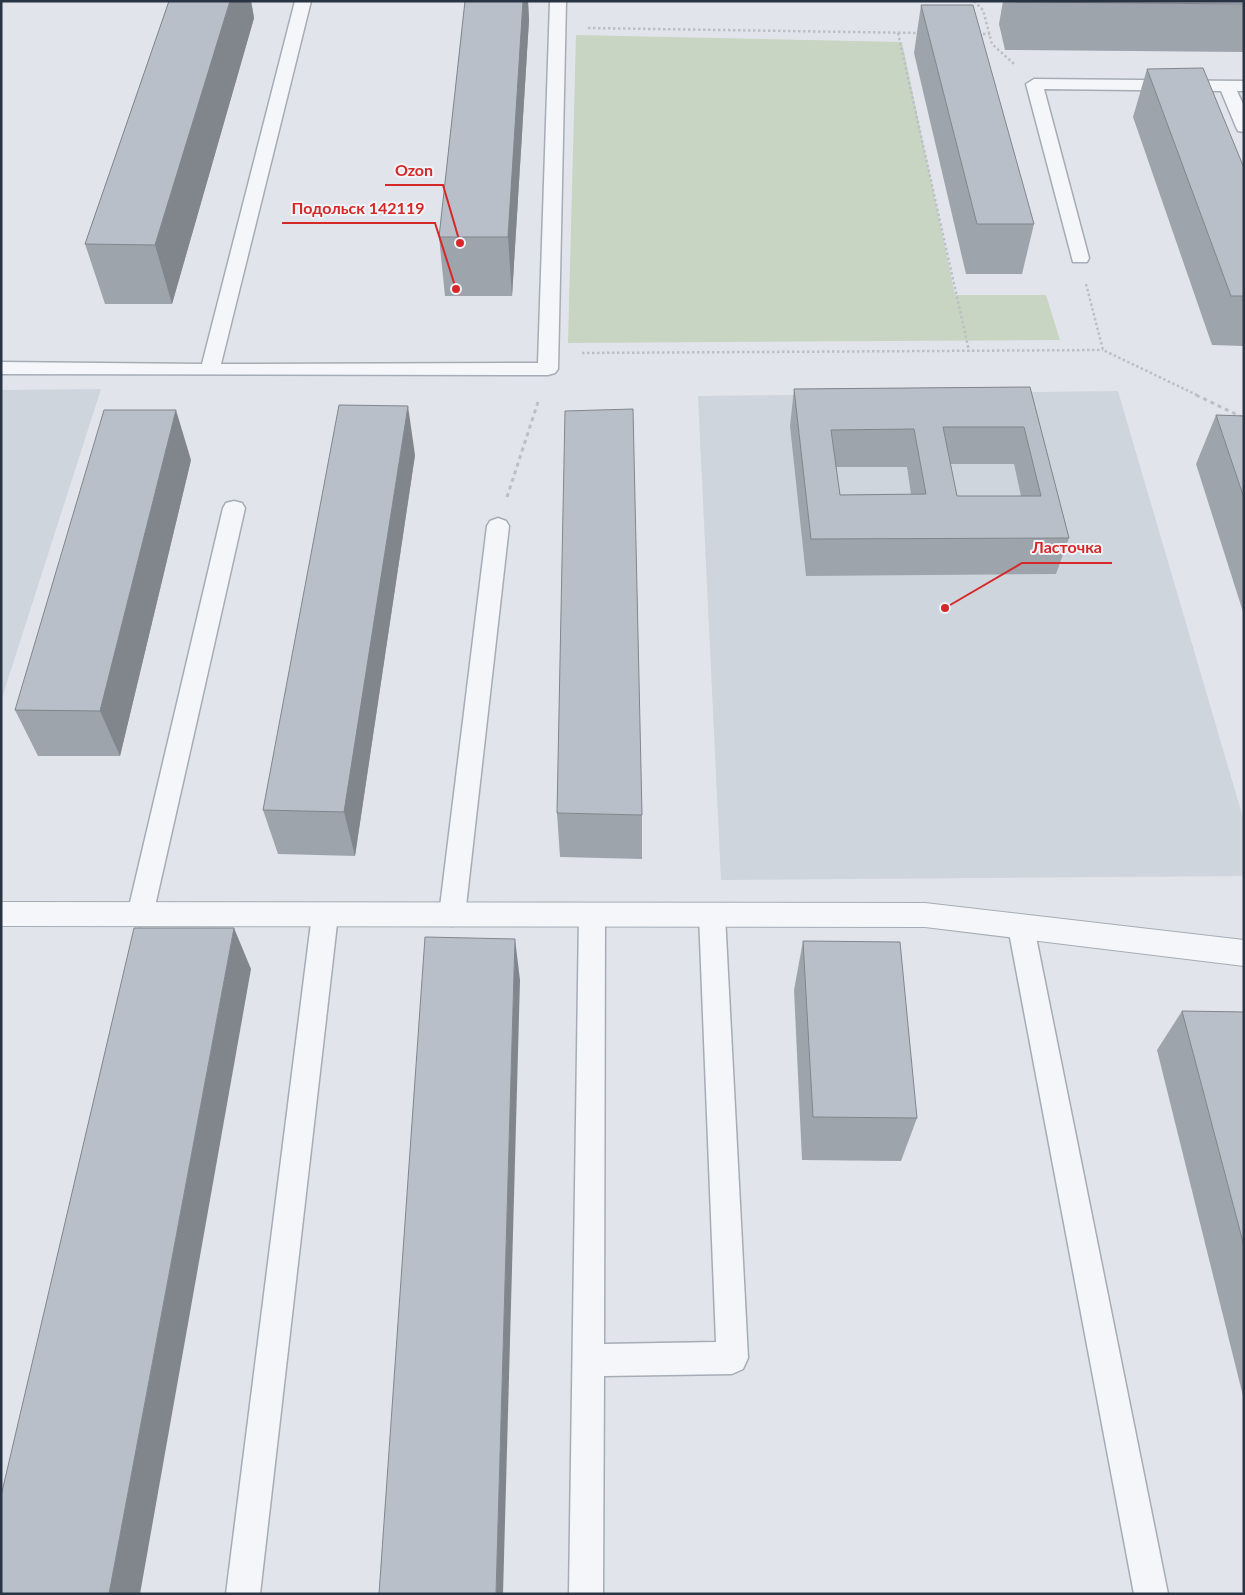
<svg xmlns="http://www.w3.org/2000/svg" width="1245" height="1595" font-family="Lato,sans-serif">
	<rect width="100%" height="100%" fill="#e1e5eb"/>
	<g fill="#cfd5dd">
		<path d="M101,389L1,701V390Z"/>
		<path d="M1118,391L1244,821V876L721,880L698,396Z"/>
	</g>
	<path fill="#c8d5c2" d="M576,35L902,42L955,295H1046L1060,340L568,343Z"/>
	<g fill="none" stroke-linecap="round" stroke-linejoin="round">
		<g stroke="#a6acb5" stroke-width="3">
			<g id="service">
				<path d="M295,1H311L221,364L538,363L550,1H566L558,369L555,373L548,375L1,374V362L202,364Z"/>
				<path d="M1034,79L1244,81V91H1237L1244,106V132L1238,131L1236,127L1221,91L1044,89L1089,258L1087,262H1073L1026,84Z"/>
				<path d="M234,501L242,503L245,508L153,915L149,923L140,926L131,923L127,915L223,508L226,503Z"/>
				<path d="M498,518L506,521L509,526L465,915L461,923L452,926L443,923L439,915L487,526L490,521Z"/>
				<path d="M325,904L334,907L338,915L260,1594H226L312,915L316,907Z"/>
				<path d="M592,904L601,907L605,915L604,1344L716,1342L699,915L703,907L712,904L721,907L725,915L748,1358L743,1369L732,1374L604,1376L603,1594H569L579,915L583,907Z"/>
				<path d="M1021,916L1030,919L1034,927L1168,1594H1134L1008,927L1012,919Z"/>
			</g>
		</g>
		<g stroke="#a6acb5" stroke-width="2">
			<path id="minor" d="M1,902L925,903L1244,940V966L925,927L1,926Z"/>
		</g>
		<g stroke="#bbc0c6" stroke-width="2.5" stroke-dasharray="2.5 2.5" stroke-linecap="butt">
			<path d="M974,1L983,10L992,44L1014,64"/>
			<path d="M588,28L919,33"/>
			<path d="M898,33L969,351"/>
			<path d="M978,34H990"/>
			<path d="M1086,284L1103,350L1199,396"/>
			<path d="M582,353L1103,350"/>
		</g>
		<g stroke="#bbc0c6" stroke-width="3" stroke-dasharray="4 4" stroke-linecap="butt">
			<path d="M1196,395L1244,418"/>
			<path d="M507,497L539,399"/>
		</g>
		<use href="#service" fill="#f4f6f9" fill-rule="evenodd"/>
		<use href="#minor" fill="#f4f6f9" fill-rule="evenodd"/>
	</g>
	<g fill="#9ea4ac" fill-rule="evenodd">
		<path d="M169,1H251L254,18L172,304H105L85,244Z"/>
		<path d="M465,1H528L529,20L512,296H445L439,237Z"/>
		<path d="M1003,1H1244V52L1005,50L999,24Z"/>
		<path d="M921,5L1034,224L1022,274H966L914,53Z"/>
		<path d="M1147,69L1244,168V346L1212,345L1133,117Z"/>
		<path d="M1030,387L1069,538L1056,574L806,576L790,426L794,389ZM950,464H1014L1021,496H957ZM836,467H907L911,494L840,495Z"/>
		<path d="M1216,415L1244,416V615L1196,464Z"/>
		<path d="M415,455L355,856L278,854L263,810Z"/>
		<path d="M191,460L120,756H38L15,710Z"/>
		<path d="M557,813L642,815V859L560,857Z"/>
		<path d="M803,941L917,1118L901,1161L802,1160L794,990Z"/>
		<path d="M1182,1011L1244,1012V1400L1157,1050Z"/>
	</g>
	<g fill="#81868c">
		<path d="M230,1H251L254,18L172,304L155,245Z"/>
		<path d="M523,1H528L529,20L512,296L508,237Z"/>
		<path d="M408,406L415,455L355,856L344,812Z"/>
		<path d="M176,410L191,460L120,756L100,711Z"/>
		<path d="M234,928L251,969L140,1594H109Z"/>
		<path d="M515,939L520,980L503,1594H496Z"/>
	</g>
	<g fill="#b8bfc8" stroke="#81868c" fill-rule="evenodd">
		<path d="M169,1H230L155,245L85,244Z"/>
		<path d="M465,1H523L508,237H439Z"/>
		<path d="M1014,1H1244V4L1015,2Z"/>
		<path d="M921,5H973L1034,224H977Z"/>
		<path d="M1203,68L1244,168V296H1231L1147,69Z"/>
		<path d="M1030,387L1069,538L811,539L794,389ZM943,427H1024L1041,496H957ZM914,429L926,494L840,495L831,430Z"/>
		<path d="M339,405L408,406L344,812L263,810Z"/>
		<path d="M633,409L642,815L557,813L565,411Z"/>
		<path d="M104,410H176L100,711L15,710Z"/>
		<path d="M1216,415L1244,416V498Z"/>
		<path d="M134,928H234L109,1594H1V1496Z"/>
		<path d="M425,937L515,939L496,1594H379Z"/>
		<path d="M803,941L900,942L917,1118L813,1117Z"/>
		<path d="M1182,1011L1244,1012V1246Z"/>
	</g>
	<path fill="none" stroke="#d62828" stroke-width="2" d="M460 243L443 185H385M456 289L435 223H282M945 608L1022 563H1112"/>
	<g fill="#d62828" stroke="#f1f4f8" stroke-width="2">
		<circle cx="460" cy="243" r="5"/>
		<circle cx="456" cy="289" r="5"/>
		<circle cx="945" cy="608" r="5"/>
	</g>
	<g font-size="16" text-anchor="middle" font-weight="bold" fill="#d62828" stroke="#f1f4f8" stroke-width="4" stroke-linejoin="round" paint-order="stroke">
		<text x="414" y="176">Ozon</text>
		<text x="358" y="214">Подольск 142119</text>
		<text x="1067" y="553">Ласточка</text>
	</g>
	<rect width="1245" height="1595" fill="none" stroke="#283443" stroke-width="5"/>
</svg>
